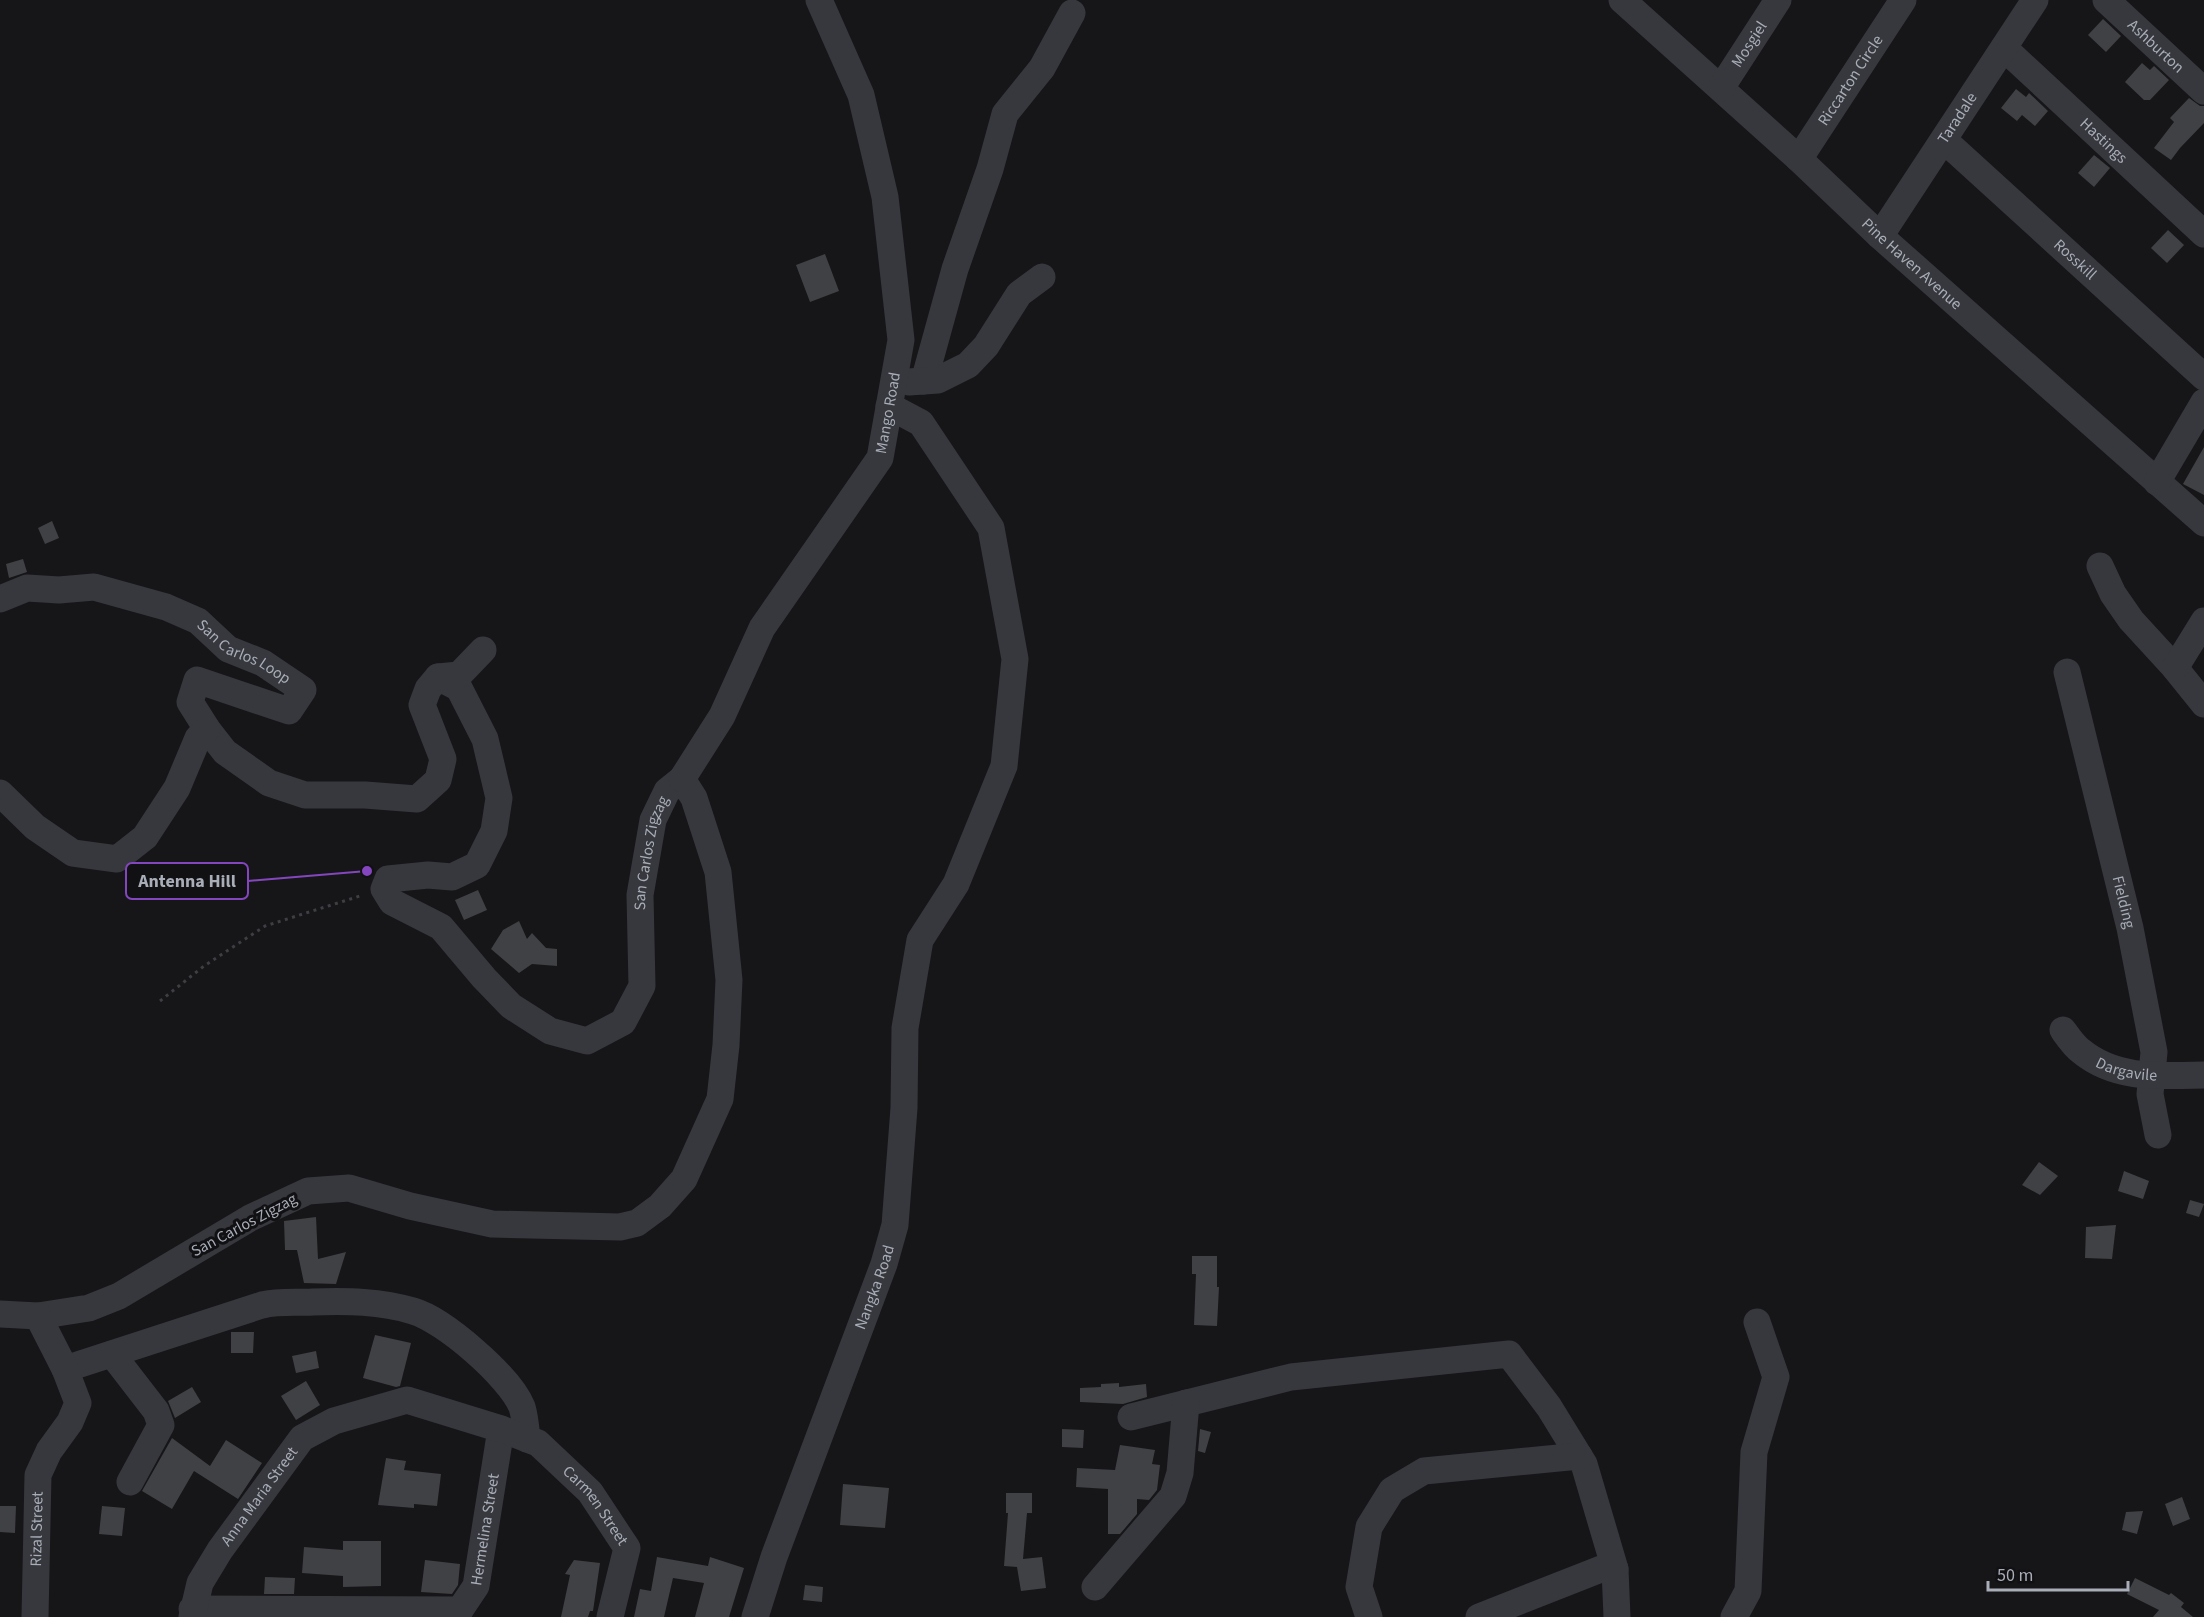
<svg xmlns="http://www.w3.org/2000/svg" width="2204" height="1617" font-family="'Source Sans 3',sans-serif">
	<rect width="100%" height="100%" fill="#161618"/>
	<g fill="#404145">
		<path d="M2103,19L2121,36L2106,52L2088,35Z"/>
		<path d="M2142,63L2150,70L2154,66L2169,80L2150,100H2144L2125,82Z"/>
		<path d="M2016,89L2026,97L2029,93L2048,111L2035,126L2022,115L2017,121L2001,108Z"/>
		<path d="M2189,98L2200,106H2204V123L2180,148L2171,160L2154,148L2174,122L2170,118Z"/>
		<path d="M2094,155L2110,168L2094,187L2078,173Z"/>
		<path d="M2168,230L2184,245L2167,263L2151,248Z"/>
		<path d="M825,254L839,291L810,302L796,265Z"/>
		<path d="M2204,447V495L2183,484Z"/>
		<path d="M52,521L59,538L45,544L38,528Z"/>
		<path d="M23,559L27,572L9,578L6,564Z"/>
		<path d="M478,890L487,910L464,920L455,900Z"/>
		<path d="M519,921L527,939L532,933L546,948L557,949V966L532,964L519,973L491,949L503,930Z"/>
		<path d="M2039,1162L2058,1176L2040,1195L2022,1185Z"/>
		<path d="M2124,1171L2149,1181L2143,1199L2118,1191Z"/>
		<path d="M2190,1200L2204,1204L2199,1217L2186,1213Z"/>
		<path d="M316,1217L318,1259L346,1252L336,1284L304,1283L297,1250H285L284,1221Z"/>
		<path d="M2116,1225L2112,1259L2085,1258L2086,1227Z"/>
		<path d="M1192,1256H1217V1287H1219L1217,1326L1194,1325L1196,1274H1192Z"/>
		<path d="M231,1332H254L253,1353H231Z"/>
		<path d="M375,1335L411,1343L400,1386L396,1387L363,1378Z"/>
		<path d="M316,1351L319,1368L296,1373L292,1356Z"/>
		<path d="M306,1381L320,1405L296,1420L281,1396Z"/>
		<path d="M1119,1383V1387L1146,1384L1147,1397L1123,1404L1080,1402V1388L1101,1387V1384Z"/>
		<path d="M192,1387L201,1402L175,1418L168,1401Z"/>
		<path d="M1062,1429L1084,1430L1083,1448L1062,1447Z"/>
		<path d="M1200,1429L1211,1432L1205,1453L1198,1451Z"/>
		<path d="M172,1438L210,1466L226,1440L262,1463L238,1499L194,1471L172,1509L142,1491Z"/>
		<path d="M1120,1445L1155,1450L1152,1464L1160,1465L1157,1490L1149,1500L1137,1499V1514L1120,1534H1108V1489L1076,1487L1077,1468L1115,1470Z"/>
		<path d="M386,1458L406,1461L404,1470L441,1474L437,1506L414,1504V1508L378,1505Z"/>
		<path d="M843,1484L889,1488L885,1528L840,1525Z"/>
		<path d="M1006,1493H1032V1513H1027L1023,1559L1042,1557L1046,1588L1021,1591L1017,1567L1004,1566L1008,1513H1006Z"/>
		<path d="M2182,1497L2190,1519L2173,1526L2165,1504Z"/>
		<path d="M0,1506H16L15,1533L0,1532Z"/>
		<path d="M102,1506L125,1508L122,1536L99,1534Z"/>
		<path d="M2143,1511L2137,1534L2122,1530L2126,1512Z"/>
		<path d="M343,1541H381V1586L343,1587V1576L302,1573L304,1547L343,1550Z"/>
		<path d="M657,1557L708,1566L710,1557L744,1568L729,1617H695L704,1583L673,1578L664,1617H634L640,1589L651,1591Z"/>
		<path d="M425,1560L460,1564L458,1585L452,1594L421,1592Z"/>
		<path d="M574,1560L600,1563L593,1611H590L588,1617H561L570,1575L565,1574Z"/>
		<path d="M265,1577L295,1578L294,1594H264Z"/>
		<path d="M2135,1578L2169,1595L2171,1593L2184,1603L2181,1607L2193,1617H2153L2159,1610L2127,1594Z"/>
		<path d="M805,1585L823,1587L822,1602L803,1600Z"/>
	</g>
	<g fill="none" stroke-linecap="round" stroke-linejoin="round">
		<path stroke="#3d3f44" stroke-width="3" stroke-dasharray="3 4.5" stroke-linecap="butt" d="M160,1001L204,966L265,926L363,895"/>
		<g stroke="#37383d" stroke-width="27">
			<path id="s1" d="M1622,0L1799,159L1880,236L2204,523"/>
			<path id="s2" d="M2106,0L2204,91"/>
			<path id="s3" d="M2004,48L2204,234"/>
			<path id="s4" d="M1721,88L1778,0"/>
			<path id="s5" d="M1945,141L2204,377"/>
			<path id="s6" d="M1799,159L1903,0"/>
			<path id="s7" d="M1880,236L2035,0"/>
			<path d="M924,381L955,269L990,169L1005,114L1042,68L1072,13"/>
			<path d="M909,382L938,380L968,365L986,346L1019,294L1042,277"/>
			<path d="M2157,482L2204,402"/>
			<path d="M2100,566L2113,594L2131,620L2175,668L2204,704"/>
			<path id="s8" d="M0,599L27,588L59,590L94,587L166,607L198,621L228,649L263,663L303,690L289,711L197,680L190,702L207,729L225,752L269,783L305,795H365L417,799L438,780L443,759L422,705L428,689L438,677L459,688L485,739L499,798L494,831L477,865L452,877L428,875L388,879L384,889L392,902L441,927L484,978L511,1006L550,1031L587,1041L623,1022L642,986L640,895L653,820L667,791L682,779L694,798L718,872L729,980L726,1045L720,1099L684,1179L660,1206L637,1223L620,1227L492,1224L410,1206L349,1188L308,1191L250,1218L119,1296L89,1308L38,1316L0,1314"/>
			<path d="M2175,668L2204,621"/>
			<path id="s9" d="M2067,672L2130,928L2154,1052L2150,1094L2158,1135"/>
			<path d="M438,677L459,675L483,650"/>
			<path id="s10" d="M682,779L722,716L762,628L880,458L901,340L885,197L861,95L819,0"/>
			<path d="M0,793L35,827L73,853L117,859L145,837L177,788L198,738L207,729"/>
			<path id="s11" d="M2063,1030C2068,1037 2074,1046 2081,1051C2116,1080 2161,1076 2204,1075"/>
			<path d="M112,1354L156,1411L161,1425L130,1482"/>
			<path d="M65,1369L262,1305C279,1301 295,1303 313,1302C347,1301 380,1301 413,1311C444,1320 510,1377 522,1407C525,1417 526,1429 527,1439"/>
			<path d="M1131,1417L1291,1377L1509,1354L1549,1407L1584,1464L1615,1569L1617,1617"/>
			<path d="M1095,1587L1173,1496L1180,1473L1186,1403"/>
			<path id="s12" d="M192,1609L460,1610L476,1586L501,1429"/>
			<path id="s13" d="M35,1617L38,1475L49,1451L70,1422L78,1403L65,1369L38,1316"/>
			<path id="s14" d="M192,1617L200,1583L220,1550L302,1438L334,1421L407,1400L501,1429L538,1443L590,1492L627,1548L610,1617"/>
			<path id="s15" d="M755,1617L774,1557L884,1264L895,1225L904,1108L905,1028L920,940L956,884L1004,766L1015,659L991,528L921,423L889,406"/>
			<path d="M1369,1617L1359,1587L1369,1527L1392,1490L1424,1471L1579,1456"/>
			<path d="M1479,1617L1601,1569H1615"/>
			<path d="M1734,1617L1748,1591L1754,1452L1776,1377L1757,1322"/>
		</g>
	</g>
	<g text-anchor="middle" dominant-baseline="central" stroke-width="6" stroke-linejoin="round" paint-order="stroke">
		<g font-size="16" fill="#a8adb8" stroke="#111113">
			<text stroke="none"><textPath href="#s4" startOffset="52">Mosgiel</textPath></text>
			<text stroke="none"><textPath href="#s2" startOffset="68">Ashburton</textPath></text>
			<text stroke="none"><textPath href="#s6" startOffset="94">Riccarton Circle</textPath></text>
			<text stroke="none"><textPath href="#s7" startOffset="141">Taradale</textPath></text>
			<text stroke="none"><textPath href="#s3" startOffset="136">Hastings</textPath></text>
			<text stroke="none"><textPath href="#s5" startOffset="176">Rosskill</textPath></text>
			<text stroke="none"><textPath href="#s1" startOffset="392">Pine Haven Avenue</textPath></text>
			<text stroke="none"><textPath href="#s10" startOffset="424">Mango Road</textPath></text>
			<text stroke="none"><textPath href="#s8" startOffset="262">San Carlos Loop</textPath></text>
			<text stroke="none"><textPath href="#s8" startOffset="1676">San Carlos Zigzag</textPath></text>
			<text stroke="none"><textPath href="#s9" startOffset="237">Fielding</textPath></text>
			<text stroke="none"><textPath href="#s11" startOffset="78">Dargavile</textPath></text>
			<text transform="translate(244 1225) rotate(-28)">San Carlos Zigzag</text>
			<text stroke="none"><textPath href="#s15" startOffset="351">Nangka Road</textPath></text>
			<text stroke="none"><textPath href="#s14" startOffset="140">Anna Maria Street</textPath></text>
			<text stroke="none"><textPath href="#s14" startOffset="548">Carmen Street</textPath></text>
			<text stroke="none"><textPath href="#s13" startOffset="88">Rizal Street</textPath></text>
			<text stroke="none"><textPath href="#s12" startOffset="354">Hermelina Street</textPath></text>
		</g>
	</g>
	<path fill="none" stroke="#8446be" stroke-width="2" d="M367 871L248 881"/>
	<circle fill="#8446be" stroke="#111113" stroke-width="2" cx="367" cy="871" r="6"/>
	<rect fill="#111113" stroke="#8446be" stroke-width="2" x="126" y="863" width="122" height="36" rx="6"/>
	<g font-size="18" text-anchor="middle" font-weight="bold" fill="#a8adb8">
		<text x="187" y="887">Antenna Hill</text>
	</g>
	<path d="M1988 1581v9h140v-9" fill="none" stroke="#a8adb8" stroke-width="3"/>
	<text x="1997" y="1581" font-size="18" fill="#a8adb8" stroke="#111113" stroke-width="4.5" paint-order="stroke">50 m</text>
</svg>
